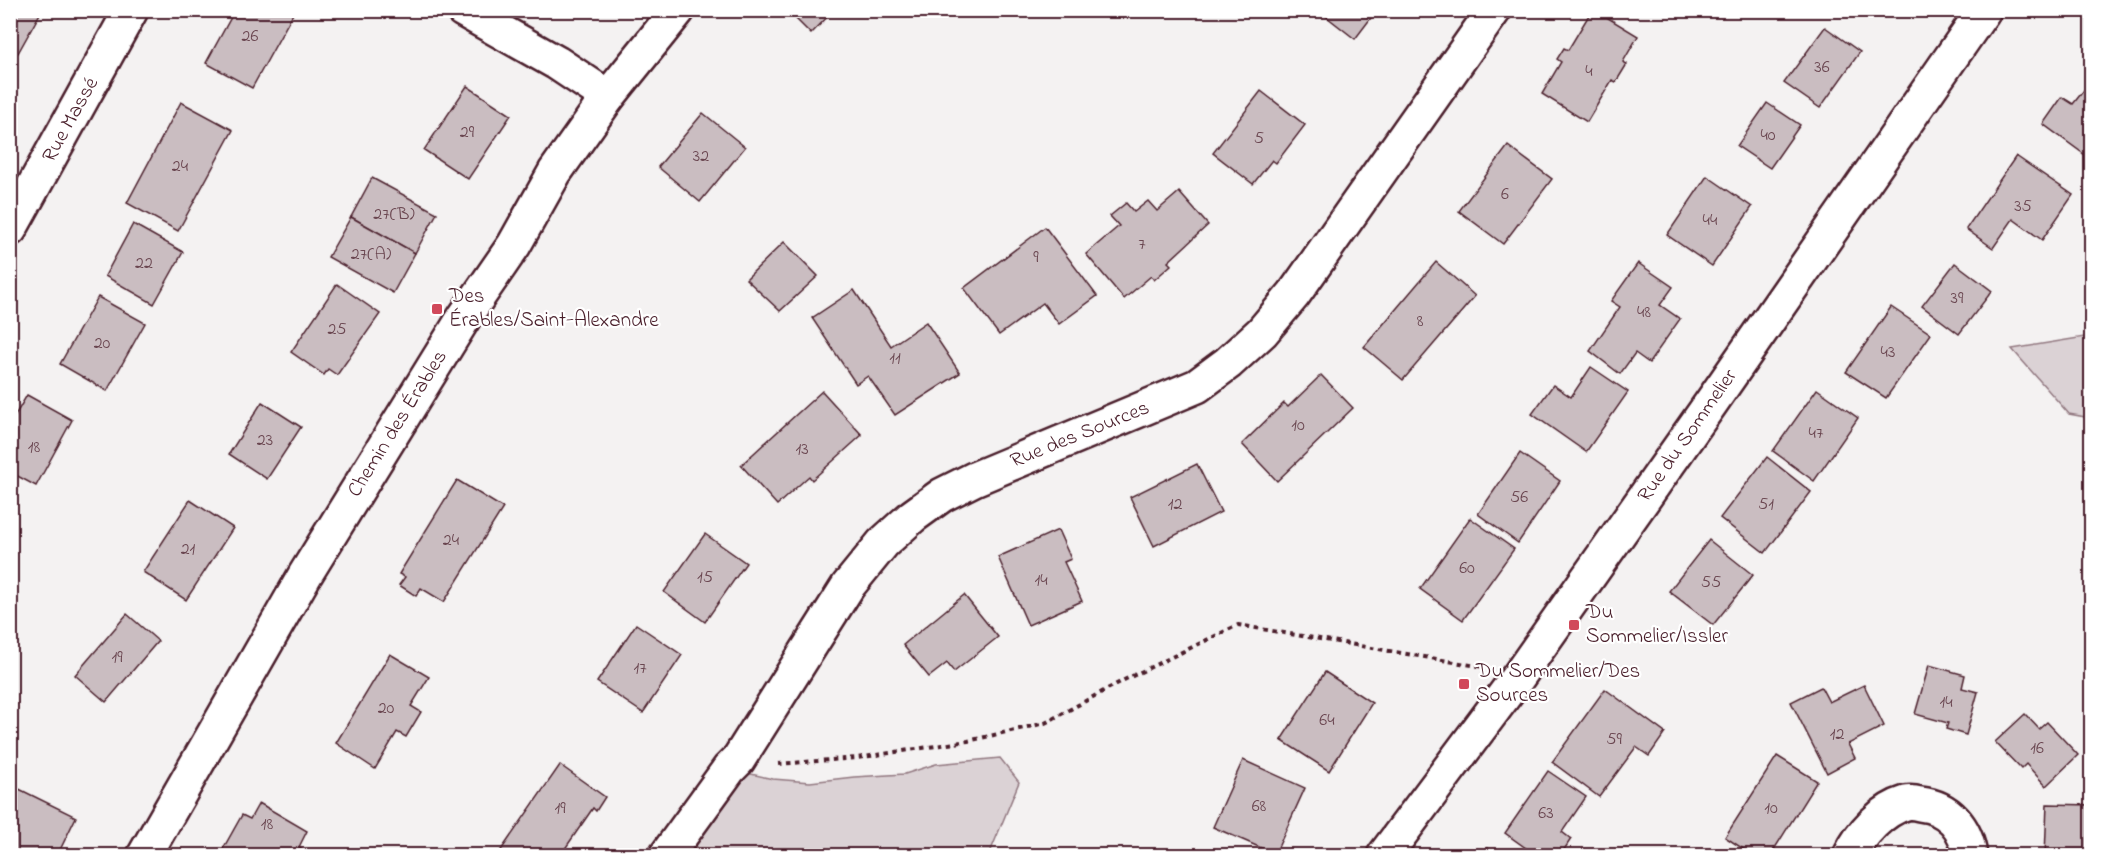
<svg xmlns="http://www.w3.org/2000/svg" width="2102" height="866" font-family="'Indie Flower',sans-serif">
	<rect width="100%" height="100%" fill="#f4f2f2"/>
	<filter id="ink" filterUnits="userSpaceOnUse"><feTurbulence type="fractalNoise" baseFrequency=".0167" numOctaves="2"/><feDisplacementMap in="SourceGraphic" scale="12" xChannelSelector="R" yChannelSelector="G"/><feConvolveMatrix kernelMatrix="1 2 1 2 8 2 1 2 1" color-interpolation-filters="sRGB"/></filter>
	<g filter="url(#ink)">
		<g fill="#dbd2d5" stroke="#927880" stroke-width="1.5">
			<path d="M2091,336H2092L2091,418L2069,414L2012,349Z"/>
			<path d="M1000,758L1019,782L989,855L666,856L729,769L773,779L810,782L854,777L905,774L936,764Z"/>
		</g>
		<g fill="#cabdc1" stroke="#4a1f2b" stroke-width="1.5">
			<path d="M10,10H42L18,53L10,48Z"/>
			<path d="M235,10H295L252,88L206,63Z"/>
			<path d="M787,10H834L811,34Z"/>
			<path d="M1318,10H1377L1355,39Z"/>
			<path d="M1592,10H1595L1638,36L1623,62L1627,64L1616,82L1612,80L1587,122L1542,94L1561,62L1557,59L1564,48L1568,50Z"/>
			<path d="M1876,10H1890L1886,17Z"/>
			<path d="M1825,27L1860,52L1820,108L1784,83Z"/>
			<path d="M2092,80V160L2043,124L2062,97L2073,104Z"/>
			<path d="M467,86L511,115L468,179L424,150Z"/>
			<path d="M1261,91L1305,125L1276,163L1272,160L1253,184L1213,153Z"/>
			<path d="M181,102L233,130L178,231L127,203Z"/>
			<path d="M1767,103L1800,125L1770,168L1737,146Z"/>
			<path d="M703,113L745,147L700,202L658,167Z"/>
			<path d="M1508,146L1552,179L1503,244L1459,211Z"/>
			<path d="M2016,156L2073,195L2042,240L2013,219L1993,248L1966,229Z"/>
			<path d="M1707,176L1752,207L1712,266L1667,235Z"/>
			<path d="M372,178L437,213L415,253L351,217Z"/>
			<path d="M1179,192L1208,225L1168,262L1171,265L1154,280L1151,276L1124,299L1086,254L1119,226L1110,216L1126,203L1134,212L1148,201L1157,211Z"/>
			<path d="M351,217L415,253L393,293L328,257Z"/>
			<path d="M133,224L183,252L154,304L105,276Z"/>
			<path d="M1045,227L1097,296L1059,324L1043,303L999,335L964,288Z"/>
			<path d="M784,242L818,276L780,311L746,279Z"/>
			<path d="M1436,262L1475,296L1403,380L1364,347Z"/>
			<path d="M1638,263L1673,287L1660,305L1680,319L1649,363L1635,353L1620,374L1590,351L1620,307L1611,301Z"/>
			<path d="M1955,263L1992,291L1959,334L1922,306Z"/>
			<path d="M337,284L380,314L337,375L328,369L324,375L291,352Z"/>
			<path d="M854,290L891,346L926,322L960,373L895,415L868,376L856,384L812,318Z"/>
			<path d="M98,297L145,323L107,391L60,364Z"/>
			<path d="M1891,307L1931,334L1886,398L1846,372Z"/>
			<path d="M1591,367L1628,392L1586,452L1532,414L1553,385L1571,397Z"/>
			<path d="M1321,375L1353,408L1277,481L1242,444L1284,403L1288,407Z"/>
			<path d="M1817,389L1858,418L1814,481L1773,451Z"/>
			<path d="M822,391L862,435L812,480L809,476L777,505L741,465Z"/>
			<path d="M27,395L72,420L36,486L10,472V424Z"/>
			<path d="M262,402L301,427L267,479L229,454Z"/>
			<path d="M1520,453L1560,481L1518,543L1478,514Z"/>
			<path d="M1767,457L1811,492L1765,553L1720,518Z"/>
			<path d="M1197,464L1221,512L1154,546L1130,497Z"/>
			<path d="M457,480L503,508L444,602L421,588L416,596L399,585L405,577L399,574Z"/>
			<path d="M190,500L233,528L186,600L143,572Z"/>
			<path d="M1470,518L1514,549L1463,620L1420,589Z"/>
			<path d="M1058,530L1071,559L1064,562L1082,601L1028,625L998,557Z"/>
			<path d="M705,534L746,563L705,622L664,592Z"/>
			<path d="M1709,540L1753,575L1713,625L1669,591Z"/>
			<path d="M964,595L998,637L954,672L947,663L929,677L903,645Z"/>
			<path d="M127,614L158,641L106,702L75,675Z"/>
			<path d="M636,624L682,655L643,713L597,682Z"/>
			<path d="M390,654L429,677L411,706L421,712L406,737L397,732L375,769L336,743Z"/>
			<path d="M1929,665L1965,675L1962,688L1978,692L1966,735L1946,729L1948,723L1915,714Z"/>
			<path d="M1325,672L1372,703L1329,771L1281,740Z"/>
			<path d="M1864,685L1884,726L1848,744L1855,758L1827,773L1791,702L1821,687L1829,702Z"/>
			<path d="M1605,689L1665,733L1649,756L1636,747L1599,797L1552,762Z"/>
			<path d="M2025,714L2039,729L2047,722L2078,755L2046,786L2026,764L2021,769L1995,742Z"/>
			<path d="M1777,756L1817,781L1770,856H1754L1725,837Z"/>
			<path d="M1243,760L1305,788L1275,854L1213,827Z"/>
			<path d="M560,765L605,797L596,811L593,808L560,856H497Z"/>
			<path d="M1548,771L1586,797L1562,832L1571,839L1560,856H1537L1505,833Z"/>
			<path d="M15,787L76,817L57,856H10V796Z"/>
			<path d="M259,803L307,831L299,847L302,850L299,856H219L242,815L250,819Z"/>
			<path d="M2047,804L2092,805L2091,856H2045Z"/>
			<path d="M1488,848L1497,856H1483Z"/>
		</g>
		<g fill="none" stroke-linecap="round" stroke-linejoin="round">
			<g stroke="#4a1f2b" stroke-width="38">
				<g id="minor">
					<path d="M463,10L557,63L608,97"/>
					<path d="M10,229L131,10"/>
					<path d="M144,856L305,575L465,316L514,245L555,172L608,97L678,10"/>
					<path d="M666,856L729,769L738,760L848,586L883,543L913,516L942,495L974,479L1197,386L1228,363L1262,332L1294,294L1494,10"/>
					<path d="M1384,856L1518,677L1711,403L1984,10"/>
					<path d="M1850,856C1861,833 1882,810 1906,803C1911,802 1916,803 1920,804C1949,807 1966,828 1970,856"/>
				</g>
			</g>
			<path stroke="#4a1f2b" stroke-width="4" stroke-dasharray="4.5 4.5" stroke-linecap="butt" d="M778,764L857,758L968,741L1045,723L1124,680L1238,625L1483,667"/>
			<use href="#minor" stroke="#fff" stroke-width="33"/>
		</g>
	</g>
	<g fill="#d1495b" stroke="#fff" stroke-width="2">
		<rect x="431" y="303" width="12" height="12" rx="3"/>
		<rect x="1568" y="619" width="12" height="12" rx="3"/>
		<rect x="1458" y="678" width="12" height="12" rx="3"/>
	</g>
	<g text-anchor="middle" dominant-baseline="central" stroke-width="4.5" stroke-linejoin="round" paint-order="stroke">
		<g font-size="18" fill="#6a4650">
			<text x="250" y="37">26</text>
			<text x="1822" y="68">36</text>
			<text x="1589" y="72">4</text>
			<text x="467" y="133">29</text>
			<text x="1768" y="136">40</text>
			<text x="1259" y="139">5</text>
			<text x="701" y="157">32</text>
			<text x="180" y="167">24</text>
			<text x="1505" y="195">6</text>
			<text x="2023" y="207">35</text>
			<text x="394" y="215">27(B)</text>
			<text x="1710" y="221">44</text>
			<text x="1142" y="245">7</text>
			<text x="371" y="255">27(A)</text>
			<text x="1036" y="258">9</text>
			<text x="144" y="264">22</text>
			<text x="1957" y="299">39</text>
			<text x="1644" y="313">48</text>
			<text x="1420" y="322">8</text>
			<text x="337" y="330">25</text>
			<text x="102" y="344">20</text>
			<text x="1888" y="353">43</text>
			<text x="895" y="359">11</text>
			<text x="1298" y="426">10</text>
			<text x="1816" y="434">47</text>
			<text x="265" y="441">23</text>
			<text x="34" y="448">18</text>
			<text x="802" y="450">13</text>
			<text x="1519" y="498">56</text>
			<text x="1175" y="505">12</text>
			<text x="1766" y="505">51</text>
			<text x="451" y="541">24</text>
			<text x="188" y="550">21</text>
			<text x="1467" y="569">60</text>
			<text x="705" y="578">15</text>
			<text x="1041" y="581">14</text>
			<text x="1711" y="583">55</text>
			<text x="117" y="658">19</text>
			<text x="640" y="669">17</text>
			<text x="1946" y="703">14</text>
			<text x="386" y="709">20</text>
			<text x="1327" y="721">64</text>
			<text x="1837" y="735">12</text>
			<text x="1614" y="740">59</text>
			<text x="2037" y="749">16</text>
			<text x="1259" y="807">68</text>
			<text x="560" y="809">19</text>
			<text x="1771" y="809">10</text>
			<text x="1546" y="814">63</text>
			<text x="267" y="825">18</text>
		</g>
		<g font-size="21" fill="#4a1f2b" stroke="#fff">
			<text transform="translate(71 120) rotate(-61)">Rue Massé</text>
			<text transform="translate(398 424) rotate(-58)">Chemin des Érables</text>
			<text transform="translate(1080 435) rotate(-22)">Rue des Sources</text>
			<text transform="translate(1688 436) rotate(-55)">Rue du Sommelier</text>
		</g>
		<g font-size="21" fill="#4a1f2b" stroke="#fff" text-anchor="start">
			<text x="449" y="297">Des<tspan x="449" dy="24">Érables/Saint-Alexandre</tspan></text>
			<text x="1586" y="613">Du<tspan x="1586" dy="24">Sommelier/Issler</tspan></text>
			<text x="1476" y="672">Du Sommelier/Des<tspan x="1476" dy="24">Sources</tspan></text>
		</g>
	</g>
	<rect width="2102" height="866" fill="none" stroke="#fff" stroke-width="36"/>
	<rect x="18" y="18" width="2066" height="830" fill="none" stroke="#4a1f2b" stroke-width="2" filter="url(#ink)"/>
</svg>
